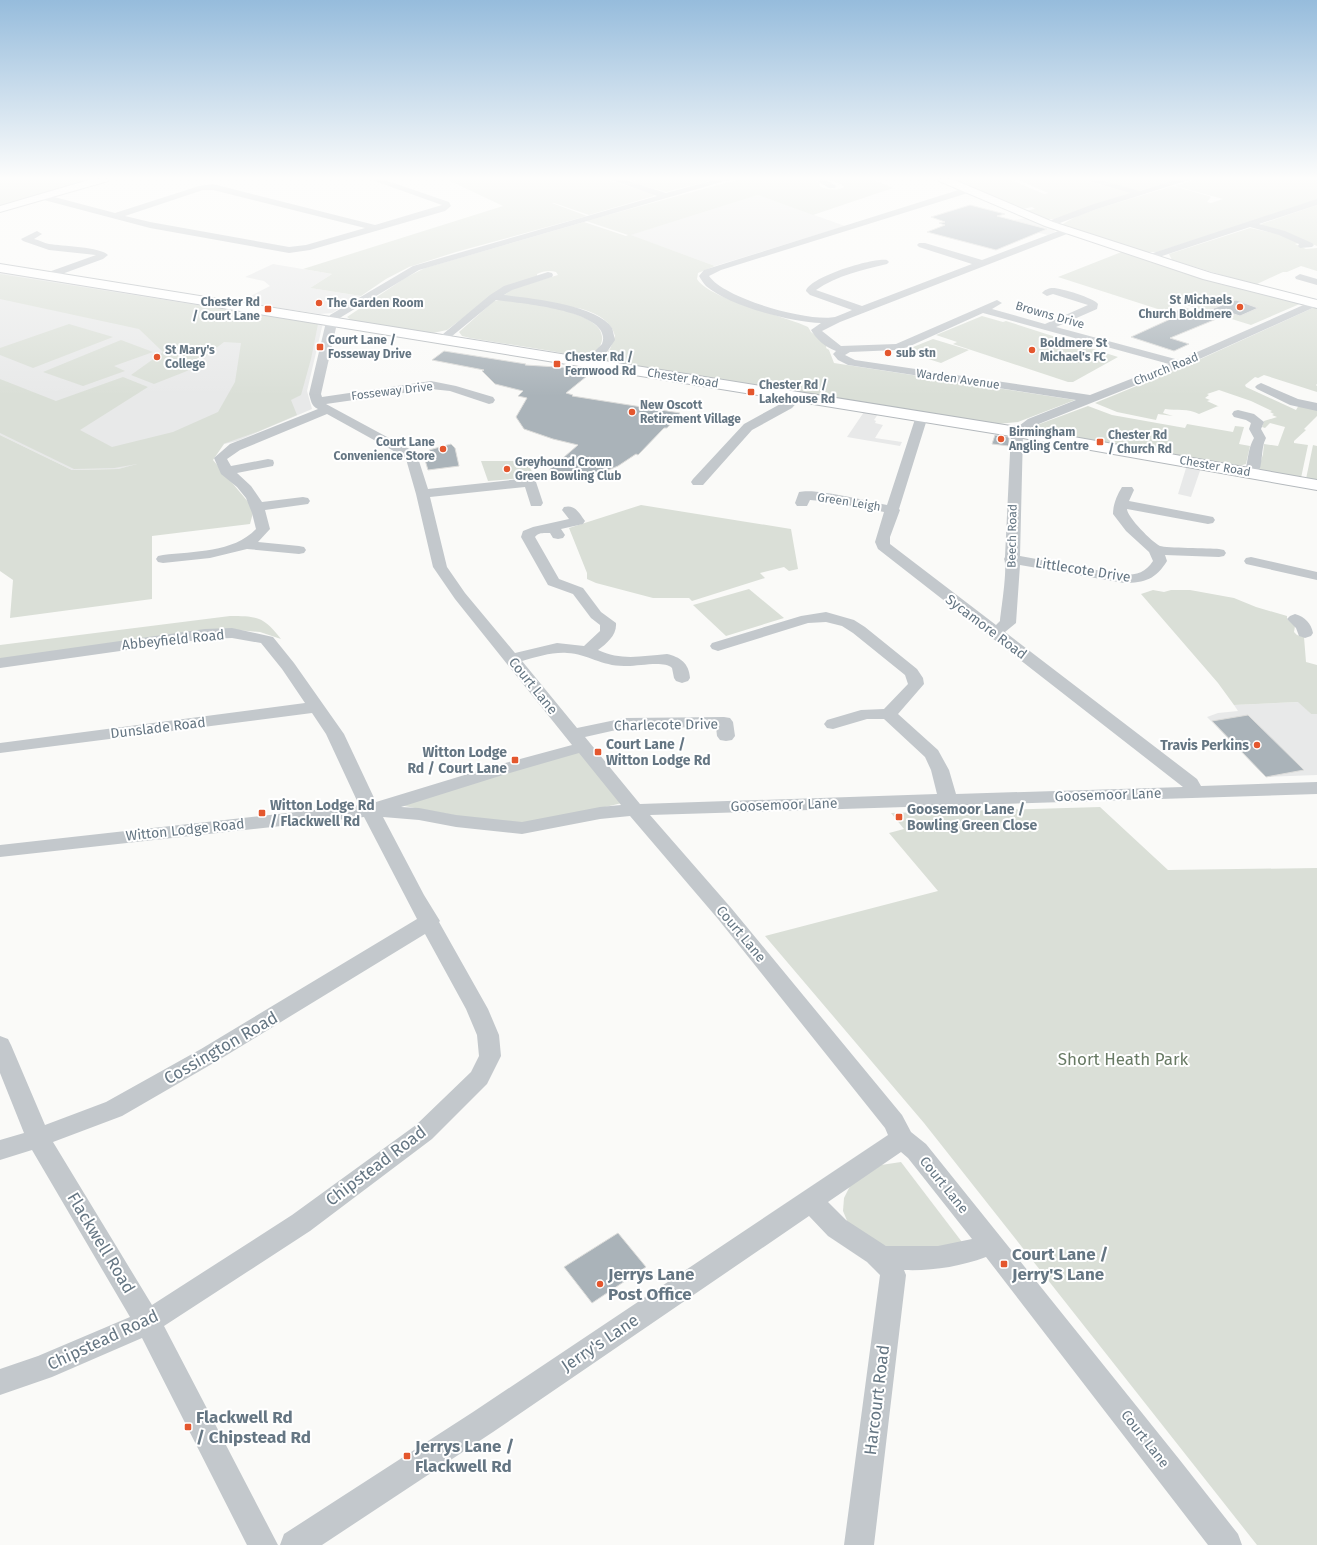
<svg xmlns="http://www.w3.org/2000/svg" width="1317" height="1545" font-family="'Fira Sans',sans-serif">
	<rect width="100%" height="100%" fill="#fafaf8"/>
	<g fill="#e8e9e9">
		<path d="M758,195L845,226L715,266L630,235Z"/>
		<path d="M1026,218L1053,228L1055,232L1048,235L996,223Z"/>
		<path d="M273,264L332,274L310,288L361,296L332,313L320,314L239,302L270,286L264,281L245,277Z"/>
		<path d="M0,272L323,323L307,391L312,409L237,441L118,469L72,470L0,435Z"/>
		<path d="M864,412L878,414L874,420L876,421L875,423L883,425L875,438L902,442L900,446L847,437Z"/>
		<path d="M1187,465L1201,468L1191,497L1178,494Z"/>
		<path d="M1299,702L1311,714H1317V775L1266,777L1207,717L1218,713L1238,711L1234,705Z"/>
	</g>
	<g fill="#dadfd7">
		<path d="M0,179H98L0,207Z"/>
		<path d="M446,179H605L653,194L654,196L589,215L554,203H552L587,216L456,252L409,267L386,279L361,296L310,288L332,274L303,269L503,206Z"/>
		<path d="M642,179H717L666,192L630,182Z"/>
		<path d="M740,179H812L820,183L819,186C826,190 837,191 844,187L841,184L824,179H871L893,188L813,215L758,195L631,235L715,266L698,273L697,279C710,300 783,315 808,327L811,332L827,344L826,348L829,350L834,363L1075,400L1018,422L997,424L598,361L610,349L615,336C611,319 592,311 577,308L503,296L514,288L558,275L556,272C550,270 543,271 537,274V276L501,289L447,330L433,333L351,320L347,317L405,278L425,268L584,222L626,236L628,235L586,221Z"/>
		<path d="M949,179H1009L1044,194L1048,193L1016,179H1081L1130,193L1055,219H1044L1023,211L1035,209L1032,207L1018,210Z"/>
		<path d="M1092,179H1180L1139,191Z"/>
		<path d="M1196,179H1317V200L1157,252H1146L1061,225L1077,216L1100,208L1173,186L1209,196L1211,197L1207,202L1211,203L1223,199L1175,186Z"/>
		<path d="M1317,205V246L1303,240L1264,227L1261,224Z"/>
		<path d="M1250,228L1278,234L1299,243L1295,244L1306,249L1317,248V271L1301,266L1287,272H1283L1255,285L1172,260L1169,254Z"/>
		<path d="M1124,251L1302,303L1251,325L1180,303L1164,311L1058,277Z"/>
		<path d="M0,274L318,324L311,359L301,395L291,400L297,415L257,432L223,444H224L213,460L254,509L250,524L152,536V599L10,618L13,580L0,571V435L72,470L118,469L137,464L114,468L74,469L0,433V379L56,401L123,377L148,387L80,430L112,447L173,432L218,412L235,382L241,343L224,342L187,371L154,384L131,375L163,352L139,329L0,299Z"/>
		<path d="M499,300C519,301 607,310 602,340C601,346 597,352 591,354C576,358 560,352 545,350C520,346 495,342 470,338L462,336L459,332L494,301Z"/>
		<path d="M1317,306V384L1316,385L1317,386V392L1264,375L1258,378L1255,377L1245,385L1246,387L1296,410L1299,405L1317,409V416L1304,429L1306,430L1294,441V443L1308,445L1301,478L1263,471L1259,468L1263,454L1264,444L1278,446L1285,427L1270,423L1265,428L1262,427L1264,421L1277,417L1272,415L1274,414L1270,412L1272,411L1251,401L1219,390L1207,394L1209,395L1205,398L1210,400L1207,401L1220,407L1218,406L1199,414C1188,408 1177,411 1165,409L1163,413L1173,416L1158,414L1156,420L1117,412L1095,403L1183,367Z"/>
		<path d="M982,316L1003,322L1006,321L1118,357L1073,382H1068L953,344L957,342L936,335Z"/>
		<path d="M69,324L113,337L33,368L0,355V348Z"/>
		<path d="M933,339L969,350L941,363L903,351Z"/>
		<path d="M121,340L153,352L114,366L125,371L83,386L43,372Z"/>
		<path d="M1088,406L1112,415L1185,428L1187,424L1233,432L1235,426L1244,427L1239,444L1250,446L1246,464L1239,466L1048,432L1043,431L1037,426V425Z"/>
		<path d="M1313,445L1317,446V481L1306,479Z"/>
		<path d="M481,461H525L536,477L488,481Z"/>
		<path d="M641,505L791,529L798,569L789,571L784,567L760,573L765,578L692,601L689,598H653L596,583L587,579V573L569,528Z"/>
		<path d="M749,589L784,618L726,636L693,605Z"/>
		<path d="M1153,590L1164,592L1171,590H1190L1234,598L1256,607L1287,616V619L1295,626L1294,632L1297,635L1304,637L1306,662L1317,665V714H1311L1298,702L1234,705L1218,683L1141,594Z"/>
		<path d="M230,616C258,616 264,617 281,639L260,632L227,629L0,659V645Z"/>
		<path d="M583,750L622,803L567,816L524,823L458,816L399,805Z"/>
		<path d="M1100,807L1168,870L1317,868V1545H1257L924,1123L765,936L938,891L889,833L904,829L891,813Z"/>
		<path d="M901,1162L965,1246L906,1250L876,1244L848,1223L843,1211L844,1198L850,1186L881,1165Z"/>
	</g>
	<g fill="#aab3b9" stroke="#dcdcda">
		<path d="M970,205L1005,214L997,216L1047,229L996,250L927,232L945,225L939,223L945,222L931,217Z"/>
		<path d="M1236,300L1258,308L1240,316L1231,313L1170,338L1189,344L1174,351L1131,337L1177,316L1169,314L1185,308L1201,313Z"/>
		<path d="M444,351L526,364L525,365L573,368L568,373L587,376L566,393L573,395L572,396L680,413L667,428H664L638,455L636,454L618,466L606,471L588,474H562L549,470L578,445L553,439L524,429L516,417L527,398L518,396L523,391L495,384L482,371L484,370L432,360Z"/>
		<path d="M995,435L1009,437V446L992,444Z"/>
		<path d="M451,444L455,448L459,466L428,470L425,460L435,455L429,450Z"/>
		<path d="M1248,715L1304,770L1266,777L1212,721Z"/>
		<path d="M618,1233L646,1267L592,1303L564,1267Z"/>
	</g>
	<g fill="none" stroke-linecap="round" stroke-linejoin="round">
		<g stroke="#b5babe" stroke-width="2">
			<g id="major">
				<path d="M92,179H109L108,181L0,212V206Z"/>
				<path d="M938,179H952L1053,222L1211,273L1317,300V308L1203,279L1045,226L939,181Z"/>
			</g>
		</g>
		<g stroke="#b4b9bd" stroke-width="2">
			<path id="highway" d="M0,264L1017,427L1317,480V490L1017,437L0,272Z"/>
		</g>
		<g fill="#c3c8cc" fill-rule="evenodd">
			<path d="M369,179H382L449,202L451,206L445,211L310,250L289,253L150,228L40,199L39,197L43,194L115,213L199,186L213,184L375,225L442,205ZM203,190H213L365,228L306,245L289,247L150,222L125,216Z"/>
			<path d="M609,179H622L666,193L718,179H732L419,270L338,319L321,394L322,397L431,381L456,386L493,397L495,400L493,403L489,404L450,391L431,389L326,404L413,451L418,458L428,489L530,478L535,479L543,503L541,506H531L525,487L430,497L447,567L465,593L515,653L557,643L584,646L600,631V625L591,618L573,594L548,585L521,537L523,531L533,527L569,519L562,510L564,507C575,504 579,513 585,521L583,524L561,529L565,535L563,538L558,539L553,538L550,533C545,533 538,532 535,537L559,579L583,588L601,612L616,623C617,635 607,643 598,650C621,661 642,656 667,654C680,657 689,663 690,678L688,681L682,683L676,681L674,678L672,668C663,660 637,667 624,666C601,666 588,654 567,653C552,652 537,657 522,661L577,728L625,718L724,717L730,718L733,722L735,736L732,740L726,741L720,740L717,736L716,727L625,728L585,737L640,804L937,794L931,770L925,757L884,719H867L833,729L827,728L824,724L827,720L861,710L884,709L908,684L905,675L853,633L842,626L826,622L808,623L718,651L712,649L710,646L712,643L801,616L826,612L854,620L865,627L917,669L923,678L924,684L898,714L938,750L949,770L956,794L1183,787L878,549L875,542L884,512L832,502L810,500L807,506H797L795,503L799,492C817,488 866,501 887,505L916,416L918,413H926L928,416L899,509L900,510L890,537V544L996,625L1000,621C1001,610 1008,567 1004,559L1005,557L1011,432L1028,419L1076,400L848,365L838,360L833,354L836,351C825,347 816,339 811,330L821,323C791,322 729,306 706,286C703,283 701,279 699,276L704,270L968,187L972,190L971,192L721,270L709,276C725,299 808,322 835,317C841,315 847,312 852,310L810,295L806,291C809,277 874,257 887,260L889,262L887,264C862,270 838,275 816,290L862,306L972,264L919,247L917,245L919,243H925L982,260L1069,227L1072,228L1074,230L1072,232L840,322L822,331L841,346L896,344L997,300L1002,303L992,309L1045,324L1088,305L1053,294L1047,296L1042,293C1044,290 1049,288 1053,288C1061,288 1094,298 1098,304L1097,309L1056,327L1179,360L1317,299V306L1184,366L1036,425L1023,433L1020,556L1124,575C1137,575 1146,572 1153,561L1149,552L1126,531L1113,514C1113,505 1117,495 1122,487H1132L1134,490L1129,501L1208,516L1213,517L1215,520L1213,523L1208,524L1127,509C1127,517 1152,542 1160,546C1166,548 1209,548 1219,549L1224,550L1226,553L1224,556L1219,557L1165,555L1167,561C1156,579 1145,583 1124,583L1020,565L1016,623L1005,632L1197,779L1201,786L1317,782V794L650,815L732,909L902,1115L911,1132L926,1144L1179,1459L1238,1534L1242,1545H1208L986,1257C959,1267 932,1271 904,1270L906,1275L874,1545H844L880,1275L867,1262L828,1236L809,1216L493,1432L322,1545H280L284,1534L473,1412L888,1135L885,1128L718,919L630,816L600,819L522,834L456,827L419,820L383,817L424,895L440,921L439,922L488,1009L499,1035L501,1056L487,1084L432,1139L310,1231L164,1326L278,1545H247L142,1338L52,1377L0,1395V1369L38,1356L130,1317L32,1150L0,1160V1140L24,1133L0,1073V1036L8,1039L11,1045L45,1125L106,1102L201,1049L417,919L364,817L0,857V845L359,805L326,734L312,713L0,753V743L305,703L282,669L261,643L232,638L205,639L0,668V658L205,629L232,628L273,637L294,663L344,734L376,802L494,766L572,745L455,599L433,567L416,494L406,459L392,450L327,414L240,450L227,459L231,466L268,459L273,460L274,463L273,466L237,473L251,486L262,502L303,497L308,498L310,501L308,504L265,510L270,529L258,542L299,546L304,547L306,550L304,553L299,554L247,549L210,558L163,563L158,562L156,559L158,556L163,555C194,551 233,553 256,529L252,513L246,498L237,487L221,474L214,458L230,444L318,409C311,406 311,400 309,394L326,322L330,315L413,266L657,196ZM983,313L1169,364L1090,395L855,360L845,355L850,352L896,350L908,347ZM579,753L621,805L600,807L522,822L456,815L419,808L401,807L506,774ZM425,934L466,1009L477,1035L479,1056L471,1072L416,1125L292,1215L152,1305L53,1142L122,1116L217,1061ZM901,1152L908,1158L972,1239L938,1246H886L846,1220L828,1202Z"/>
			<path d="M814,179H825L836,186L835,188H829Z"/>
			<path d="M1082,179H1097L1140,191L1178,179H1192L1097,209L1052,226H1046L1044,224L1046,222L1091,205L1130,193Z"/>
			<path d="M1317,199V205L1259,224L1285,231L1312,243L1314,245L1312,247L1300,248L1298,246L1299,244L1279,235L1250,227L1153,259L1150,260L1145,257L1147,255Z"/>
			<path d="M37,231L42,234L34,239C39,240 44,243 49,244C61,246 101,247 108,255L103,259L51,278H43L42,276L43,274L96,255L49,250L23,241L21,239Z"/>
			<path d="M548,272L552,273L553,275L552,277L512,290L504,295C529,298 598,305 612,328C613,331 614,336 615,340L607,352L593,365H585L583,363L602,344C615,310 515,303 496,300L446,341H438L437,339L490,295L504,286Z"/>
			<path d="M1300,274L1317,279V285L1296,279L1295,277Z"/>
			<path d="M1261,383L1298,399L1317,403V411L1290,405L1257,389L1255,387L1257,385Z"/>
			<path d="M797,392L801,393L803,396L792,408L752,430L703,485H693L691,482L693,479L744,424L784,402L793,393Z"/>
			<path d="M1238,410L1254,414L1264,422L1261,429L1266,438C1260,449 1264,464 1257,475H1247L1245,472C1248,461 1248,448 1254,438L1249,429L1251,423L1246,420L1234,417L1232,414L1234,411Z"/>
			<path d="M1251,557L1317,572V580L1246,564L1244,561L1246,558Z"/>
			<path d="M1295,614C1305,617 1311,623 1313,633L1311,636L1305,638L1299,636L1296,628L1287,619L1290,616Z"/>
		</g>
		<use href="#major" fill="#fff" fill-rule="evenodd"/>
		<use href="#highway" fill="#fff" fill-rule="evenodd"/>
	</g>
	<linearGradient id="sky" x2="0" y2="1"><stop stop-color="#96bcdc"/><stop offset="0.45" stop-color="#fdfdfc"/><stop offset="1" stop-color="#fdfdfc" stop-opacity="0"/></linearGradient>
	<rect width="1317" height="396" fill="url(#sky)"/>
	<g fill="#e4572e" stroke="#fff" stroke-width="1.5">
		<circle cx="319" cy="303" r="4"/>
		<circle cx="1240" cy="307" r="4"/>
		<rect x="264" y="305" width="8" height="8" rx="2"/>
		<rect x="316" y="343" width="8" height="8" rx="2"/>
		<circle cx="1032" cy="350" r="4"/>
		<circle cx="888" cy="353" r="4"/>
		<circle cx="157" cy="357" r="4"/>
		<rect x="553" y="360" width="8" height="8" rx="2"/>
		<rect x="747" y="388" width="8" height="8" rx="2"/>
		<circle cx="632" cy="412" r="4"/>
		<circle cx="1001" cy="439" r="4"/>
		<rect x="1096" y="438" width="8" height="8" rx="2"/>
		<circle cx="443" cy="449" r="4"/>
		<circle cx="507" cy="469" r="4"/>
		<circle cx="1257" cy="745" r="4"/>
		<rect x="594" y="748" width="8" height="8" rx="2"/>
		<rect x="511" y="756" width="8" height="8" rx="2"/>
		<rect x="258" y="809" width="8" height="8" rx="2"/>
		<rect x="895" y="813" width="8" height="8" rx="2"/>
		<rect x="1000" y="1260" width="8" height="8" rx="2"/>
		<circle cx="600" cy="1284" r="4"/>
		<rect x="184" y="1423" width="8" height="8" rx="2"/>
		<rect x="403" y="1452" width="8" height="8" rx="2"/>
	</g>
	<g text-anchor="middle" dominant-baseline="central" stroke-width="4" stroke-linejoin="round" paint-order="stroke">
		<g font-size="12" font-weight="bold" fill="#657683" stroke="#fff" text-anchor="start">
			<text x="1232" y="300" text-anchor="end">St Michaels<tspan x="1232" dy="14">Church Boldmere</tspan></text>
			<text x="260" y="302" text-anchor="end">Chester Rd<tspan x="260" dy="14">/ Court Lane</tspan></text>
			<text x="327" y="303">The Garden Room</text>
			<text x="328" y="340">Court Lane /<tspan x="328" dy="14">Fosseway Drive</tspan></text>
			<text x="1040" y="343">Boldmere St<tspan x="1040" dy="14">Michael's FC</tspan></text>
			<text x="165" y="350">St Mary's<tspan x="165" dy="14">College</tspan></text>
			<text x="896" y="353">sub stn</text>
			<text x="565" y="357">Chester Rd /<tspan x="565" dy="14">Fernwood Rd</tspan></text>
			<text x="759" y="385">Chester Rd /<tspan x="759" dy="14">Lakehouse Rd</tspan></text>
			<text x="640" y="405">New Oscott<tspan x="640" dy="14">Retirement Village</tspan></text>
			<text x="1009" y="432">Birmingham<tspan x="1009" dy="14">Angling Centre</tspan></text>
			<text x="1108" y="435">Chester Rd<tspan x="1108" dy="14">/ Church Rd</tspan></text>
			<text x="435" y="442" text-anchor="end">Court Lane<tspan x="435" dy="14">Convenience Store</tspan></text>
			<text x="515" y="462">Greyhound Crown<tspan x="515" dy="14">Green Bowling Club</tspan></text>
		</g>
		<g font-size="12" fill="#657683" stroke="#fff">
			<text transform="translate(1050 315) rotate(16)">Browns Drive</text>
			<text transform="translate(1166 369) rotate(-22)">Church Road</text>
			<text transform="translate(683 378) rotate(9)">Chester Road</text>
			<text transform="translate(958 379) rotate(8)">Warden Avenue</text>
			<text transform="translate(392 391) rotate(-7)">Fosseway Drive</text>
			<text transform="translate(1215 466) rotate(10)">Chester Road</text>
			<text transform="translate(849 502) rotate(9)">Green Leigh</text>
			<text transform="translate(1012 536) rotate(-89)">Beech Road</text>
		</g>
		<g font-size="14" fill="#657683" stroke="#fff">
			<text transform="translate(1083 570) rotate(9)">Littlecote Drive</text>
			<text transform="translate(986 627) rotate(37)">Sycamore Road</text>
			<text transform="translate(173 640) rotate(-6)">Abbeyfield Road</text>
			<text transform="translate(533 686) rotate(51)">Court Lane</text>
			<text transform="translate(666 725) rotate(-1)">Charlecote Drive</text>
			<text transform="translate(158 728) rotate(-7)">Dunslade Road</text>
			<text transform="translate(1108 795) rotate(-2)">Goosemoor Lane</text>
			<text transform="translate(784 805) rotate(-2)">Goosemoor Lane</text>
			<text transform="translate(185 830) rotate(-6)">Witton Lodge Road</text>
			<text transform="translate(741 934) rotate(50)">Court Lane</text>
			<text transform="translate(944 1185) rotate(51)">Court Lane</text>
			<text transform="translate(1145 1439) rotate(52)">Court Lane</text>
		</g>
		<g font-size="14" font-weight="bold" fill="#657683" stroke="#fff" text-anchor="start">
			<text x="606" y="744">Court Lane /<tspan x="606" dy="16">Witton Lodge Rd</tspan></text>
			<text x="1249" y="745" text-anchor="end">Travis Perkins</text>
			<text x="507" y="752" text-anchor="end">Witton Lodge<tspan x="507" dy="16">Rd / Court Lane</tspan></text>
			<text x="270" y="805">Witton Lodge Rd<tspan x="270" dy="16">/ Flackwell Rd</tspan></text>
			<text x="907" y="809">Goosemoor Lane /<tspan x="907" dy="16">Bowling Green Close</tspan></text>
		</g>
		<g font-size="17" fill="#657683" stroke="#fff">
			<text transform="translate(221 1048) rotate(-30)">Cossington Road</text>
			<text transform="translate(376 1166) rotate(-37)">Chipstead Road</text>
			<text transform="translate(101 1243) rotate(59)">Flackwell Road</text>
			<text transform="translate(103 1340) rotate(-25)">Chipstead Road</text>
			<text transform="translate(600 1343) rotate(-34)">Jerry's Lane</text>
			<text transform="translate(877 1400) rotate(-83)">Harcourt Road</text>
		</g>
		<g font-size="17" fill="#687a64" stroke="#fff">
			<text x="1123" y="1059">Short Heath Park</text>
		</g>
		<g font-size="17" font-weight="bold" fill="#657683" stroke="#fff" text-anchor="start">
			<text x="1012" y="1254">Court Lane /<tspan x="1012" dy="20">Jerry'S Lane</tspan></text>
			<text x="608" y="1274">Jerrys Lane<tspan x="608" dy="20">Post Office</tspan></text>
			<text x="196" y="1417">Flackwell Rd<tspan x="196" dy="20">/ Chipstead Rd</tspan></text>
			<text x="415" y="1446">Jerrys Lane /<tspan x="415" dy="20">Flackwell Rd</tspan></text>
		</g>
	</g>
</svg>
